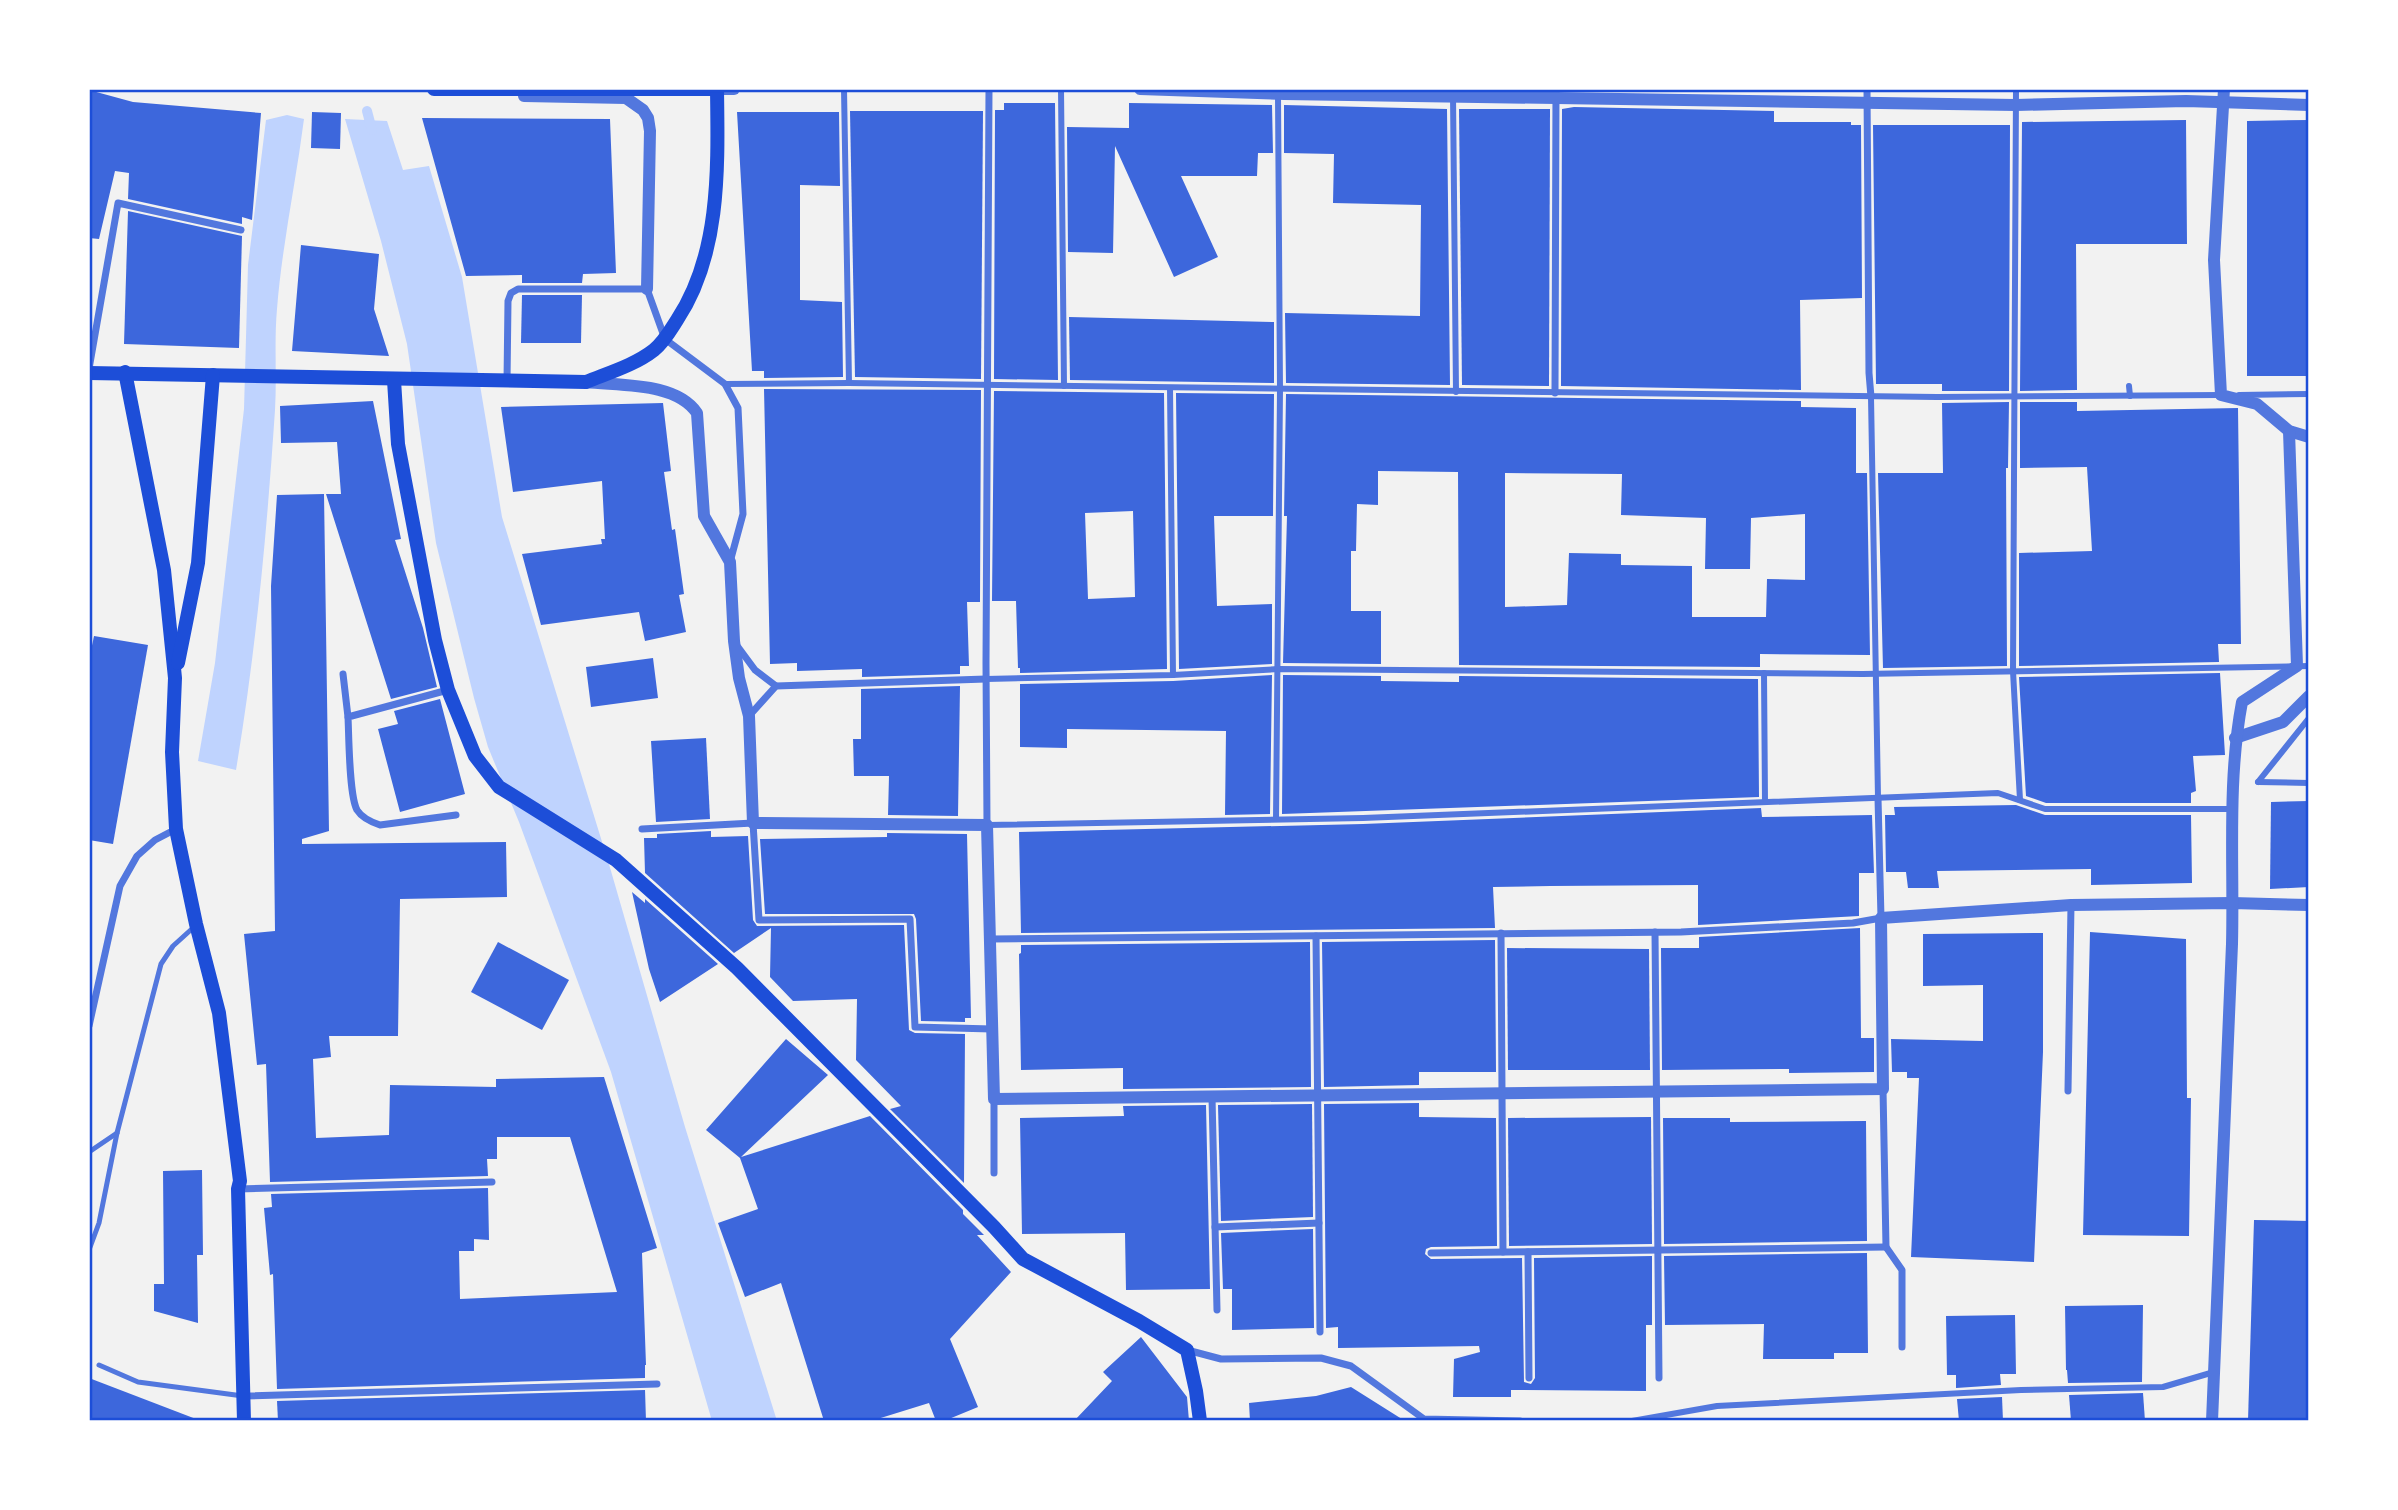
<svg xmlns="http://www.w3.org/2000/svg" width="2398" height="1510" font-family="Arial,sans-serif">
	<rect width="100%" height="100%" fill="#f2f2f2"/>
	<g fill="#bfd3fe">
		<path d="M287,115L304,119C296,182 282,245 277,309C274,342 277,376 275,410C267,531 256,650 236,770L198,761L215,663L244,409L248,265L266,120Z"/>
		<path d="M345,119L387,121L403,170L429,166L462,277L502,517L611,871L685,1127L777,1421H712L611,1072L519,822L488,747L474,698L436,543L407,344L381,241Z"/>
	</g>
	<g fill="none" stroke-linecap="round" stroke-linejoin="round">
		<path stroke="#bfd3fe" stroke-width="10" d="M367,111L372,130"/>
	</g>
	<g fill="#3d67dc" fill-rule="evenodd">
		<path d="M89,90L133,102L261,113L252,220L242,217V224L128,199L129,173L115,171L99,239L89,238Z"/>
		<path d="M1004,103H1055L1058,380L994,379L995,110H1004Z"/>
		<path d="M1129,103L1272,105L1273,153H1258L1257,176H1181L1218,257L1174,277L1115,146L1113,253L1068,252L1067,127L1129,128Z"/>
		<path d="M1284,105L1447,109L1450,385L1286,383L1285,313L1420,316L1421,205L1333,203L1334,154L1284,153Z"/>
		<path d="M1574,107L1774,111V122H1851V125H1861L1862,298L1800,300L1801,390L1561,386L1562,109Z"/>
		<path d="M1459,109H1550L1549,386L1462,385Z"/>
		<path d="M850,111H983L981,379L855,377Z"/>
		<path d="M312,112L341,113L340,149L311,148Z"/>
		<path d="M737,112H839L840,186L800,185V300L842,302L843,377L764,378V371H752Z"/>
		<path d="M422,118L610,119L616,273L583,274L582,283H522V275L466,276Z"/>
		<path d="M2186,120L2187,244H2076L2077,390L2020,391L2022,122Z"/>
		<path d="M2309,120V376H2247V121Z"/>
		<path d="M1873,125H2010L2009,391H1942V384H1876Z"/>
		<path d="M128,211L242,236L239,348L124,344Z"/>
		<path d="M301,245L379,254L374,309L389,356L292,351Z"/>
		<path d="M522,295H582L581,343H521Z"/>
		<path d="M1069,317L1274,322V383L1070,380Z"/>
		<path d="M764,389L981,390L980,602H967L969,666H960V674L862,677V669L797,671V663L770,664Z"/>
		<path d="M994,391L1164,393L1167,669L1020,673V668H1018L1016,601H992ZM1133,511L1135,597L1088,599L1085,513Z"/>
		<path d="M1176,393L1274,394L1273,516H1214L1217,606L1272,604V664L1179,669Z"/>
		<path d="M1286,394L1801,401V407L1856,408V473H1867L1870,655L1760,654V667L1459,665L1458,472L1378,471V505L1357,504L1356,551H1351V611H1381V664L1283,663L1287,516H1284ZM1505,473L1622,474L1621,515L1706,518L1705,569H1750L1751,518L1805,514V580L1767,579L1766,617H1692V566L1621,565V554L1569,553L1567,605L1505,607Z"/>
		<path d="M373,401L401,539L395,540L423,628L437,687L391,699L326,494H341L337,442L281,443L280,406Z"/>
		<path d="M2009,402L2008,468H2006L2007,666L1883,668L1878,473H1943L1942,403Z"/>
		<path d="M2020,402H2077V411L2238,408L2241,644H2218L2219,662L2019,666V553L2092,551L2087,467L2020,468Z"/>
		<path d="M663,403L671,471L664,472L672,530L675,529L684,594L679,595L686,632L645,641L639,612L541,625L522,554L602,544L601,539H605L602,481L513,492L501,407Z"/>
		<path d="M324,494L329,831L302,839V844L506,842L507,897L400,899L398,1036H329L331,1057L313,1059L316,1138L389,1135L390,1085L496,1087V1079L604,1077L657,1248L642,1253L646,1365H645V1378L277,1389L273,1274L270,1275L264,1208L272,1207L271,1194L488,1188L489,1240L474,1239V1251H459L460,1299L617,1292L570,1137H497V1159H487L488,1176L270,1182L266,1064L257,1065L244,934L275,931L271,586L277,495Z"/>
		<path d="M94,636L148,645L113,844L89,840V660Z"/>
		<path d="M653,658L658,698L591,707L586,667Z"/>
		<path d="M2220,673L2225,755L2193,756L2196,791L2191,793V803H2046L2026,796L2019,677Z"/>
		<path d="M1272,675L1270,814L1225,815L1226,731L1067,729V748L1020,747V684L1173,681Z"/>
		<path d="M1283,675L1381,676V681L1459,682V676L1758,679L1759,797L1282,814Z"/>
		<path d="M960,686L958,816L888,815L889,776H854L853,739H861V689Z"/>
		<path d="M440,699L465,794L400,812L378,729L398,724L394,711Z"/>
		<path d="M706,738L710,819L656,822L651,741Z"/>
		<path d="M2309,801V887L2270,889L2271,802Z"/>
		<path d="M2016,805L2045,815H2191L2192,883L2091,885V869L1937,871L1939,888H1908L1906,872H1886L1885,815H1895L1894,807Z"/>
		<path d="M1761,808L1762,817L1872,815L1874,873H1859V916L1698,925V885L1550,886L1493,887L1495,928L1021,933L1019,832L1363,824Z"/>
		<path d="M711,831V837L748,836L753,920L757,926L904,925L909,1030L915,1033L965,1034L964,1183L890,1109L901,1106L856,1060L857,999L793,1001L770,977L771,928L734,953L645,873L644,838H657V834Z"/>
		<path d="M887,833L967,834L971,1018H965V1022L921,1021L916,919L914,914H765L760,839L887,837Z"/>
		<path d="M632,892L645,903V899L718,964L660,1002L649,969Z"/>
		<path d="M1860,928L1861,1038H1874V1072L1789,1073V1069L1662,1070L1661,948H1699V937Z"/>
		<path d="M2090,932L2186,939L2187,1098H2191L2189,1236L2083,1235Z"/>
		<path d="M2043,933V1052L2034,1262L1911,1257L1919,1078H1907V1072H1892L1891,1039L1983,1041V985L1923,986V934Z"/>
		<path d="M1495,940L1496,1072H1419V1085L1324,1087L1322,942Z"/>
		<path d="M498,942L569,980L542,1030L471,992Z"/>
		<path d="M1310,942L1311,1087L1123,1089V1068L1021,1070L1019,954L1021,953V945Z"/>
		<path d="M1507,948L1649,949L1650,1070H1508Z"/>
		<path d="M786,1039L828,1075L741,1157L870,1116L963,1210V1214L984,1235H977L1011,1272L950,1339L978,1407L944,1421H936L929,1403L871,1421H824L781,1283L745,1297L718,1223L758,1209L740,1158L706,1130Z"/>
		<path d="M1419,1103V1117L1496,1118L1497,1246L1431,1247L1426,1249L1425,1254L1431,1259L1522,1258L1524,1382L1531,1384L1535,1378L1534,1258L1652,1256V1325H1646V1391L1511,1390V1397H1453L1454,1359L1480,1352L1479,1346L1338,1348V1327L1326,1328L1324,1104Z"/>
		<path d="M1312,1104L1313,1217L1221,1221L1218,1105Z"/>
		<path d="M1206,1105L1210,1289L1126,1290L1125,1233L1022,1234L1020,1118L1124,1116L1123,1106Z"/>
		<path d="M1651,1117L1652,1244L1509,1246L1508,1118Z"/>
		<path d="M1663,1118H1730V1122L1866,1121L1867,1241L1664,1244Z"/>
		<path d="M202,1170L203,1255H197L198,1323L154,1311V1284H164L163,1171Z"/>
		<path d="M2254,1220L2309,1221V1421H2248Z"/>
		<path d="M1313,1229L1314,1328L1232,1330V1289H1223L1221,1233Z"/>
		<path d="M1867,1253L1868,1353H1834V1359H1763L1764,1324L1665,1325L1664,1256Z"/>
		<path d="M2143,1305L2142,1382L2068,1383L2067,1370H2066L2065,1306Z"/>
		<path d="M2015,1315L2016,1374H2000L2001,1385L1956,1388V1375H1947L1946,1316Z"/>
		<path d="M1141,1337L1187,1397L1189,1421H1074L1112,1381L1103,1372Z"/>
		<path d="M89,1378L196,1419V1421H89Z"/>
		<path d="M1351,1387L1405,1421H1250L1249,1403L1316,1396Z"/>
		<path d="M645,1390L646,1421H278L277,1401Z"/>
		<path d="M2143,1393L2145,1421H2071L2069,1395Z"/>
		<path d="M2002,1397L2003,1421H1959L1957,1399Z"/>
	</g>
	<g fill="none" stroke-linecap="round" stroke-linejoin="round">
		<g stroke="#5277de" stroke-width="5">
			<path d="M89,1152L117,1133"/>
			<path d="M89,1250L99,1223L117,1133L161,964L173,946L194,927"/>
			<path d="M99,1365L138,1382L243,1396"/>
		</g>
		<g stroke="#5277de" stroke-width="6">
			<path d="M844,89L849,383"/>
			<path d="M1061,89L1064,386"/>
			<path d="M1455,89L1453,95L1456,392"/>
			<path d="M2016,89L2013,671L2020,800"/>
			<path d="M725,384L849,383L1937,397L2221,395"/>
			<path d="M2129,386L2130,396"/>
			<path d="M1170,388L1173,675"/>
			<path d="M2239,395L2309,394"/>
			<path d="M1871,397L1878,798"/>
			<path d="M1764,673L1765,802"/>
			<path d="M986,679L1173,675L1279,669L1863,674L2309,666"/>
			<path d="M2258,782L2309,718"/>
			<path d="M2258,782L2309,783"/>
			<path d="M1276,819L1280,389L1278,95"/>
			<path d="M987,825L1363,818L1998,793L2045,809H2232"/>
			<path d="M1632,1421L1717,1406L2021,1390L2163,1387L2214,1372"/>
		</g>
		<g stroke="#5277de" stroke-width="7">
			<path d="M1867,89L1869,373L1871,397"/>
			<path d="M89,369L118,203L241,230"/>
			<path d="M507,381L508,301L511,293L518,289H647L665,339L725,384L738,408L743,514L730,562"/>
			<path d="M1555,393L1556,89"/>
			<path d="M738,647L755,670L776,686"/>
			<path d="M343,674L348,717"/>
			<path d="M448,690L348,717C349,737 349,795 357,810C362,818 371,822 380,825L456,815"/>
			<path d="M749,716L776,686L986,679"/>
			<path d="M987,825L986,663L989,89"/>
			<path d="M642,829L753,823L759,920L910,919L915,1027L992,1029"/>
			<path d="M1655,932L1659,1378"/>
			<path d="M1501,933L1503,1252"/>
			<path d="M1316,936L1320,1332"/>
			<path d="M991,939L1681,932L1853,923L1881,918L1878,798"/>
			<path d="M89,1026L120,886L137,856L155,840L176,829"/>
			<path d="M1883,1089L1886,1247L1902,1270V1347"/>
			<path d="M2068,1091L2071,905"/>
			<path d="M1212,1097L1217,1310"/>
			<path d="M994,1099V1173"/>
			<path d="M238,1189L492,1182"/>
			<path d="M1215,1227L1319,1223"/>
			<path d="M1528,1252L1529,1378"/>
			<path d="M1431,1253L1886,1247"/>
			<path d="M1187,1350L1221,1359L1321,1358L1351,1366L1424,1419L1520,1421"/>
			<path d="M244,1396L657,1384"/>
		</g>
		<g stroke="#5277de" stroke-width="12">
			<path d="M717,89H734"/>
			<path d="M1140,89L1284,94L2016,105L2186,101L2309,105"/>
			<path d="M2224,89L2214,260L2221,395L2257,404L2289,431L2309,437"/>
			<path d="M524,96L626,98L643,110L648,118L650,131L647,289"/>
			<path d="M586,382C621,386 676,382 697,413L704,516L730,562L734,641L739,678L749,716L753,823L987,825L994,1099L1883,1089L1881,918L2071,905L2232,903L2309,905"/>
			<path d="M2235,738L2283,722L2309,696"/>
			<path d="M2212,1421C2218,1262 2226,1103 2232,944C2234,863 2227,782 2242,702L2297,666L2289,431"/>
		</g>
		<g stroke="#1d4ed8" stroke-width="14">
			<path d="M434,89H717"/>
			<path d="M125,372L164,570L175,678L172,752L176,829L196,924L219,1013L240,1181L238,1189L244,1421"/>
			<path d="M89,373L586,382C608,373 635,365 654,350C664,342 670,331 677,320C721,254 718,166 717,89"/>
			<path d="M394,380L398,444L435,640L448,690L475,756L499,787L616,860L737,968L994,1227L1023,1259L1139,1321L1187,1350L1196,1391L1200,1421"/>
			<path d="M178,663L198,563L213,375"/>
		</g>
	</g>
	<rect width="2398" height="1510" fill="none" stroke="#ffffff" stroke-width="182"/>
	<rect x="91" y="91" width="2216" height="1328" fill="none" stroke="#1d4ed8" stroke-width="2.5"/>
</svg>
